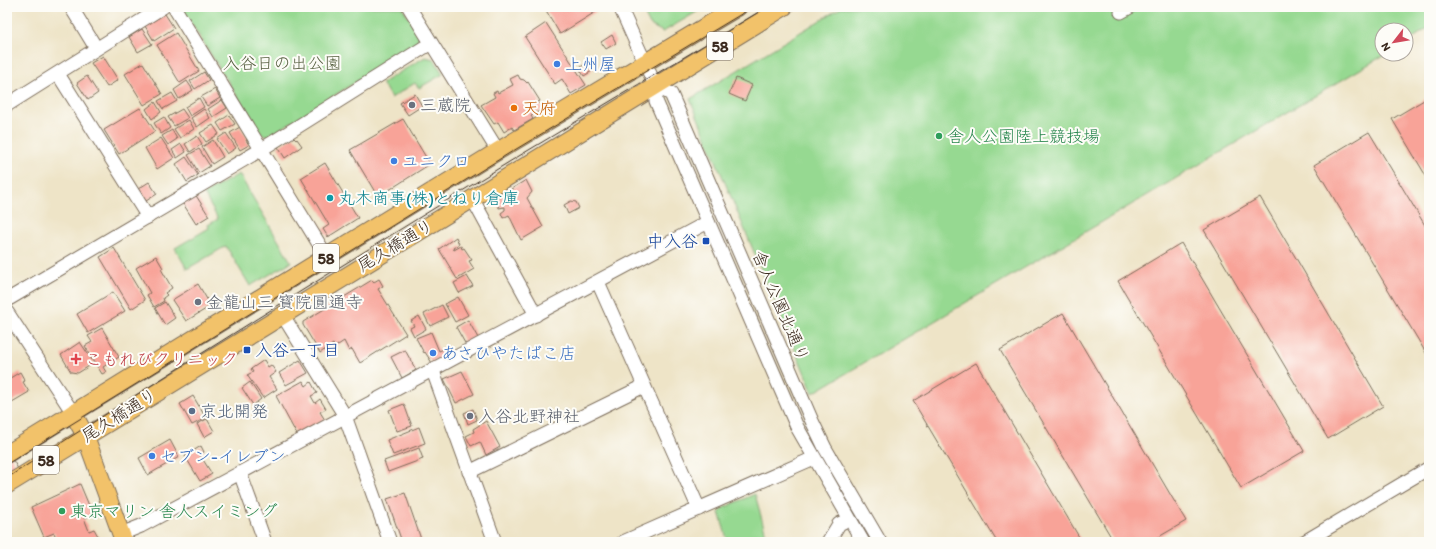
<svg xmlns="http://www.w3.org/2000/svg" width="1436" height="549" font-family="Itim,'Klee One',sans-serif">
	<rect width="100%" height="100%" fill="#fdfcf7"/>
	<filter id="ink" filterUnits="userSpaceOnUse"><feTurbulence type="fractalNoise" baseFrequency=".025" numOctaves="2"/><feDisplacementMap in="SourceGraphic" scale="8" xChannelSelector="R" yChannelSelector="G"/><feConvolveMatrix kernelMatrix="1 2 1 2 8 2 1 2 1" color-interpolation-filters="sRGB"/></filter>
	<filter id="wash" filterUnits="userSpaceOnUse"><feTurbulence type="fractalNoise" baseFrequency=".012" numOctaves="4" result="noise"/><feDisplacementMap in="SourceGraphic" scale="16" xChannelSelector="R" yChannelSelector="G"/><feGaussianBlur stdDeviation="0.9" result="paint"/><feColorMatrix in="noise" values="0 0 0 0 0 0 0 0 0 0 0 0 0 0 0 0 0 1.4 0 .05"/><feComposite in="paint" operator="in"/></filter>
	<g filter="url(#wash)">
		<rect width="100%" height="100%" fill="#eee4c7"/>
		<g fill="#96d991" stroke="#688258">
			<path d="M181,7H402L419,34L417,44L269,136L261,134Z"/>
			<path d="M641,7H705L663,32L650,25Z"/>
			<path d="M842,7H1429V28L1406,42V30H1382V54H1386L813,393L690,99Z"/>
			<path d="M425,57L434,59L443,74L419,88L415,83L391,98L382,83Z"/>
			<path d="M239,174L291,262L250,286L226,246L187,269L175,248L209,228L208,225L218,219L204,194Z"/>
			<path d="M755,494L768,542H728L719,512L723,508Z"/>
		</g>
		<g id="blocks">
			<g fill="#f8a398">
				<path d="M544,7H594L597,11L560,34Z"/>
				<path d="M165,14L174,28L154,41L145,26Z"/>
				<path d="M546,23L586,85L571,94L562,79L555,84L525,37Z"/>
				<path d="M142,29L152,44L138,52L129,37Z"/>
				<path d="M176,33L199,71L180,83L157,45Z"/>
				<path d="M612,35L616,43L606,49L601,42Z"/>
				<path d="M103,56L118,80L107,87L91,63Z"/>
				<path d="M592,60L596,67L593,69L589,62Z"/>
				<path d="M143,63L162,94L144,105L125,74Z"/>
				<path d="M587,63L592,71L584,76L579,68Z"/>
				<path d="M204,72L209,80L195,89L190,81Z"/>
				<path d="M518,75L520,79L524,80L527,83L528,82L540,101L538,102L543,109L531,116L533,119L514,130L512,127L504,132L498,122L494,124L481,105L495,97L493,93L497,91L498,93L513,85L510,79Z"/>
				<path d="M87,76L98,93L88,100L77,83Z"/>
				<path d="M736,78L752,85L745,101L729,94Z"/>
				<path d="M187,81L193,90L179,99L174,90Z"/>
				<path d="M215,89L220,98L207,106L201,97Z"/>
				<path d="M172,93L177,101L163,109L158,101Z"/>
				<path d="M415,94L422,106L408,115L400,103Z"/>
				<path d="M1429,97V181L1392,119Z"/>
				<path d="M199,98L204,107L190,116L185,107Z"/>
				<path d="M222,100L227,108L213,117L208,109Z"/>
				<path d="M155,102L161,112L152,119L146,109Z"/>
				<path d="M140,108L155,131L119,154L104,130Z"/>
				<path d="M182,109L188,118L174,126L168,117Z"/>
				<path d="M204,109L210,118L197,127L191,118Z"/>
				<path d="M229,115L235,124L222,131L217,123Z"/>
				<path d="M164,117L170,128L161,134L154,123Z"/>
				<path d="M403,119L430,164L378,197L350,150Z"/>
				<path d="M189,120L194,129L180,138L174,129Z"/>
				<path d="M213,125L219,134L206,142L200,133Z"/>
				<path d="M240,127L248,139L246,140L249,145L240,150L230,133Z"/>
				<path d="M172,130L177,139L168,145L162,136Z"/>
				<path d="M1369,132L1429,232V358L1314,165Z"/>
				<path d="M226,133L236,148L227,154L217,139Z"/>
				<path d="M197,136L202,144L190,152L185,144Z"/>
				<path d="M293,137L296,140L297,139L302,146L285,158L278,147Z"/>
				<path d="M161,138L174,158L157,169L145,148Z"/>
				<path d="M213,140L223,157L212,164L202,147Z"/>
				<path d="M181,144L186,152L177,158L172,150Z"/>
				<path d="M199,149L210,166L199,173L188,155Z"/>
				<path d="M186,157L198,175L187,182L176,164Z"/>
				<path d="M325,163L358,218L328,237L323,229L329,225L301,178Z"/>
				<path d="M526,180L532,192L527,198L543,227L521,240L509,215L503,218L501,213L505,210V207L499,208L496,201L498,197Z"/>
				<path d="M149,182L157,194L146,201L138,189Z"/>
				<path d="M195,194L209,216L196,224L182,202Z"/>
				<path d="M1260,197L1383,406L1328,439L1204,230Z"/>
				<path d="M571,201L576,202L579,208L568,214L564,205Z"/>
				<path d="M456,237L459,244L453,248L454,250L461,246L462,249L464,248L472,260L469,261L474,269L457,279L439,249Z"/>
				<path d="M1181,243L1304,451L1241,488L1118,281Z"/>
				<path d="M114,248L145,300L131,309L100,257Z"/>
				<path d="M156,256L163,268L161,269L172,288L165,293L167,295L163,298L164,301L154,307L147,295L150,293L136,268Z"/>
				<path d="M467,276L473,286L459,293L454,283Z"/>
				<path d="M379,279L383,286L378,289L406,334L360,363L352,349L349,351L344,341L335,347L333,344L320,353L303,325V322L372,280L374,282Z"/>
				<path d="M198,284L211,306L186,321L172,300Z"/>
				<path d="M113,292L125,311L88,333L77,314Z"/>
				<path d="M458,297L468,315L455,322L445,304Z"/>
				<path d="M165,302L175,318L165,325L155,308Z"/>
				<path d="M442,305L448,317L430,326L424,314Z"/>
				<path d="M1063,313L1186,521L1150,542H1114L1000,350Z"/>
				<path d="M419,316L426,329L414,336L410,328L414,326L411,321Z"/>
				<path d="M468,320L478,338L466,345L456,327Z"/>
				<path d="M102,328L119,357L103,367L106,372L102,374L85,346L92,342L88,336Z"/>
				<path d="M431,332L439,351L446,348L448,353L432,363L425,352L424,353L416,338Z"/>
				<path d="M80,342L94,363L78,373L71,372L61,355Z"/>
				<path d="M405,350L416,370L402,378L391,357Z"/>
				<path d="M264,360L268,367L271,365L276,372L269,377L277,389L263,398L247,375L253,372L251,369Z"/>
				<path d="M300,360L308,373L286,385L279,373Z"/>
				<path d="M976,363L1082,542H997L913,401Z"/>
				<path d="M462,371L474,394L456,403L444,379Z"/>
				<path d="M20,372L25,381L23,382L29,392L7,405V380Z"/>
				<path d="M303,381L306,386L311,382L317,393L311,396L315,403L320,399L326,409L320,412L325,420L297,435L276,396Z"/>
				<path d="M250,382L261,399L253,405L242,388Z"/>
				<path d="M193,396L206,418L192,425L180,404Z"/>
				<path d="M404,404L412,426L397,431L389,410Z"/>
				<path d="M473,409L477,420L468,424L464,413Z"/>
				<path d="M207,419L214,431L204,437L197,424Z"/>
				<path d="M486,421L500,447L486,455L480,442L471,446L466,436L474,432L473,429Z"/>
				<path d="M419,427L425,443L393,455L387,440Z"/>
				<path d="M170,440L179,457L148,475L139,458Z"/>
				<path d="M201,446L204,452L200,455L212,474L200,481L185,456Z"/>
				<path d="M419,448L423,459L388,472L384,461Z"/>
				<path d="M10,455L21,474L7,483V457Z"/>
				<path d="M80,484L93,515L84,518L89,531L94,529L98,536L87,542H58L54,533L44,537L31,507Z"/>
				<path d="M405,493L422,542H402L387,499Z"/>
			</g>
		</g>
	</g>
	<g filter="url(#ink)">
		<use href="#blocks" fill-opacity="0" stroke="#7a6b59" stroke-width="1"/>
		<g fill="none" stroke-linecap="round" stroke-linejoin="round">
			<g stroke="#7a6b59" stroke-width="15">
				<g id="minor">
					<path d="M71,7L96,48"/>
					<path d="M174,7L327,257"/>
					<path d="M409,7L498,151"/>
					<path d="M620,7L655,85L656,101L797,427L863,542"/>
					<path d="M1121,12L1130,7"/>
					<path d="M58,74L148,217"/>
					<path d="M655,85L671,94L812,421L825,448L880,542"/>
					<path d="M7,105L163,7"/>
					<path d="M472,198L536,315"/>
					<path d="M598,282L699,509"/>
					<path d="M7,300L262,149L431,43"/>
					<path d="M7,312L73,413"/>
					<path d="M282,314L345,416L390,542"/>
					<path d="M433,371L495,542"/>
					<path d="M469,472L644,386"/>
					<path d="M240,473L265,542"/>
					<path d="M121,534L141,526L708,222"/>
					<path d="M623,542L814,458"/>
					<path d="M828,542L839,524L849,519"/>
					<path d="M1304,542L1429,468"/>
				</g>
			</g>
			<g stroke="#7a6b59" stroke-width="19">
				<g id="major">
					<path d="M73,413L85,435L124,542"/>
					<path d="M7,454L498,151L738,7"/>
					<path d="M7,485L784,7"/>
				</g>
			</g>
			<use href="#minor" stroke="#fff" stroke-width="13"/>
			<use href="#major" stroke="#f2c26a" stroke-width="17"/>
			<g stroke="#3b2a1e" stroke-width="1">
				<path d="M7,464L508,154L753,7"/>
				<path d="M7,478C173,370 341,266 509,162C595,110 682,59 767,7"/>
			</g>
		</g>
	</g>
	<g fill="#3f7fe0" stroke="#fdfcf7" stroke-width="1.5">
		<circle cx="557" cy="64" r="4"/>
		<circle cx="394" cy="161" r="4"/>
		<circle cx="433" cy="353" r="4"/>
		<circle cx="152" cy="456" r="4"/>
	</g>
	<g fill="#6b7280" stroke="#fdfcf7" stroke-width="1.5">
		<circle cx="412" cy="105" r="4"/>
		<circle cx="198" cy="302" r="4"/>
		<circle cx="470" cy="416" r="4"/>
	</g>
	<circle fill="#e8710a" stroke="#fdfcf7" stroke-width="1.5" cx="514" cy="108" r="4"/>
	<g fill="#2e9e5b" stroke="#fdfcf7" stroke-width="1.5">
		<circle cx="939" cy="136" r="4"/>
		<circle cx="62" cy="511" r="4"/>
	</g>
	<circle fill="#0f9aa8" stroke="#fdfcf7" stroke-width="1.5" cx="330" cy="198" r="4"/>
	<g fill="#1a4fb4" stroke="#fdfcf7" stroke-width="1.5">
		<rect x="702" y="237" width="8" height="8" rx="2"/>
		<rect x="243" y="346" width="8" height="8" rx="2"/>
	</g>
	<path fill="#e0444e" stroke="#fdfcf7" stroke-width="1.5" d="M74 353h4v4h4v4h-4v4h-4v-4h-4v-4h4z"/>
	<circle fill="#5c6f8a" stroke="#fdfcf7" stroke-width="1.5" cx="192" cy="411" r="4"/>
	<g text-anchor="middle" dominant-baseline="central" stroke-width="4" stroke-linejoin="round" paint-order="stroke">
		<g fill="#fdfcf7" stroke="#75695f" stroke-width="1">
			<rect x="707" y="32" width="26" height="28" rx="3"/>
			<rect x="313" y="244" width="26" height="28" rx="3"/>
			<rect x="33" y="446" width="26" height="28" rx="3"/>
		</g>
		<g font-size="16" font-weight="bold" fill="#3b2a1e">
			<text x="720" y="46">58</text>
			<text x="326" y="258">58</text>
			<text x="46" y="460">58</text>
		</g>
		<g font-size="17" fill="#565f40" stroke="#fdfcf7">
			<text x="282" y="63">入谷日の出公園</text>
		</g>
		<g font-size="17" fill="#366cbe" stroke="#fdfcf7" text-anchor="start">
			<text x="565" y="64">上州屋</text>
			<text x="402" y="161">ユニクロ</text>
			<text x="441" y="353">あさひやたばこ店</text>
			<text x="160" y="456">セブン-イレブン</text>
		</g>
		<g font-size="17" fill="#5b616d" stroke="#fdfcf7" text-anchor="start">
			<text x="420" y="105">三蔵院</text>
			<text x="206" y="302">金龍山三 寳院圓通寺</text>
			<text x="478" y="416">入谷北野神社</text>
		</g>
		<g font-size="17" fill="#c56008" stroke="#fdfcf7" text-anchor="start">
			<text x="522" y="108">天府</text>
		</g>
		<g font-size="17" fill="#27864d" stroke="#fdfcf7" text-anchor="start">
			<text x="947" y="136">舎人公園陸上競技場</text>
			<text x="70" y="511">東京マリン 舎人スイミング</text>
		</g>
		<g font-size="17" fill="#0d838f" stroke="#fdfcf7" text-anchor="start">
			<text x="338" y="198">丸木商事(株)とねり倉庫</text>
		</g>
		<g font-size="17" fill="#164399" stroke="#fdfcf7" text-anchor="end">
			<text x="698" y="241">中入谷</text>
			<text x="255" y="350" text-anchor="start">入谷一丁目</text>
		</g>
		<g font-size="17" fill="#3b2a1e" stroke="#fdfcf7">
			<text transform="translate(395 245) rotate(-31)">尾久橋通り</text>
			<text transform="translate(781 306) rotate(67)">舎人公園北通り</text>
			<text transform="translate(119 415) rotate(-32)">尾久橋通り</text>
		</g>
		<g font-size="17" fill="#be3a42" stroke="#fdfcf7" text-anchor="start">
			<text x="85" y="359">こもれびクリニック</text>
		</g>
		<g font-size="17" fill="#4e5e75" stroke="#fdfcf7" text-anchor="start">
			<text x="200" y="411">京北開発</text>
		</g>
	</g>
	<rect width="1436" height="549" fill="none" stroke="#fdfcf7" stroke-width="24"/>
	<g transform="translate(1394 42) rotate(239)"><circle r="19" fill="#fdfcf7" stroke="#afa8a0"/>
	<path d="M0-3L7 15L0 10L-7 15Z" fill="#d1495b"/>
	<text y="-6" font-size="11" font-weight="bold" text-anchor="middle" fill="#3b2a1e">N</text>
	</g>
</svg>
